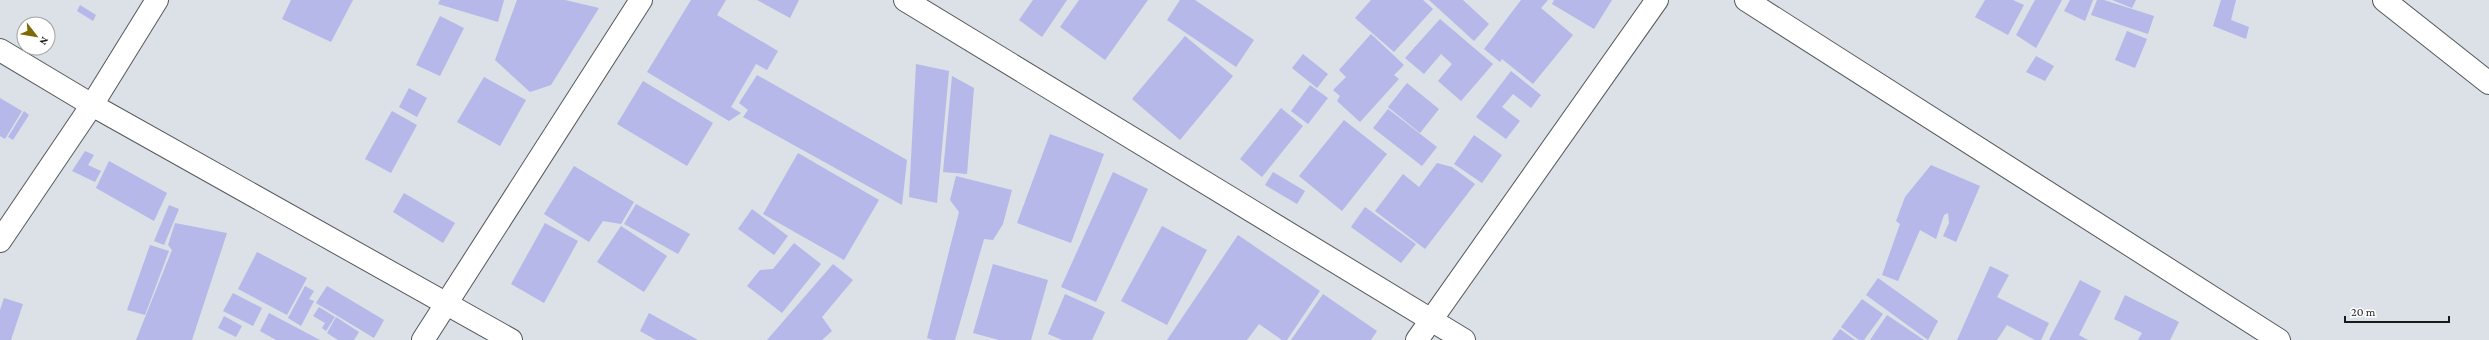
<svg xmlns="http://www.w3.org/2000/svg" width="2489" height="340" font-family="'Crimson Pro',serif">
	<rect width="100%" height="100%" fill="#dbe1e6"/>
	<g fill="#b5b8e8">
		<path d="M291,0H353L331,42L282,19Z"/>
		<path d="M440,0H504L498,22L438,4Z"/>
		<path d="M517,0H565L599,8L551,85L530,92L495,60Z"/>
		<path d="M691,0H726L717,15L778,51L767,70L756,64L731,107L741,113L729,121L647,72Z"/>
		<path d="M757,0H799L790,18Z"/>
		<path d="M1033,0H1067L1042,37L1019,20Z"/>
		<path d="M1079,0H1148L1105,60L1060,27Z"/>
		<path d="M1180,0H1195L1254,40L1236,67L1167,20Z"/>
		<path d="M1371,0H1423L1433,9L1394,52L1355,18Z"/>
		<path d="M1429,0H1463L1489,24L1474,41Z"/>
		<path d="M1521,0H1548L1541,8L1573,35L1533,84L1502,59L1500,62L1484,49Z"/>
		<path d="M1554,0H1612L1594,29L1552,4Z"/>
		<path d="M1985,0H2013L2024,5L2008,35L1975,17Z"/>
		<path d="M2035,0H2062L2036,48L2016,35Z"/>
		<path d="M2070,0H2093L2085,21L2064,11Z"/>
		<path d="M2097,0H2104L2154,16L2148,34L2091,15Z"/>
		<path d="M2112,0H2136L2132,8Z"/>
		<path d="M2221,0H2236L2231,20L2249,27L2246,39L2213,26Z"/>
		<path d="M80,5L96,15L93,21L77,11Z"/>
		<path d="M440,16L464,28L440,76L416,65Z"/>
		<path d="M1440,19L1493,64L1461,101L1438,81L1452,64L1441,54L1424,74L1405,58Z"/>
		<path d="M2127,31L2147,39L2135,68L2115,60Z"/>
		<path d="M1371,34L1404,65L1394,75L1399,79L1360,122L1337,101L1340,96L1333,90L1346,77L1339,70Z"/>
		<path d="M1185,36L1233,76L1180,140L1132,99Z"/>
		<path d="M1303,54L1328,74L1317,88L1292,68Z"/>
		<path d="M2036,56L2054,66L2045,81L2026,72Z"/>
		<path d="M916,64L949,71L937,203L909,197Z"/>
		<path d="M1511,71L1541,95L1531,108L1513,94L1502,107L1520,121L1506,139L1476,117Z"/>
		<path d="M757,75L907,160L902,205L743,117L748,110L739,103Z"/>
		<path d="M952,76L974,88L967,174L943,172Z"/>
		<path d="M484,77L526,100L500,146L457,122Z"/>
		<path d="M643,81L713,123L687,166L617,124Z"/>
		<path d="M1407,83L1439,109L1420,133L1388,107Z"/>
		<path d="M1310,85L1328,98L1308,124L1291,111Z"/>
		<path d="M409,88L427,98L417,117L399,107Z"/>
		<path d="M0,98L22,111L5,139L0,136Z"/>
		<path d="M1281,108L1303,126L1262,177L1240,159Z"/>
		<path d="M1388,109L1437,147L1422,166L1373,128Z"/>
		<path d="M24,111L29,115L13,140L8,137Z"/>
		<path d="M392,111L417,125L391,173L365,159Z"/>
		<path d="M1344,120L1387,154L1342,211L1299,176Z"/>
		<path d="M1050,134L1104,154L1071,243L1017,223Z"/>
		<path d="M1474,135L1502,155L1482,183L1454,164Z"/>
		<path d="M85,151L94,155L88,165L101,171L95,182L72,171Z"/>
		<path d="M798,153L879,200L844,260L763,214Z"/>
		<path d="M109,161L167,193L154,221L96,188Z"/>
		<path d="M1437,163L1452,167L1475,184L1425,249L1375,211L1403,174L1419,187Z"/>
		<path d="M1931,165L1980,186L1956,242L1943,236L1949,223L1948,213L1944,215L1936,239L1920,230L1898,281L1882,275L1900,224L1896,221L1905,197Z"/>
		<path d="M574,166L634,202L621,224L603,221L589,242L544,214Z"/>
		<path d="M1113,172L1148,189L1096,302L1061,287Z"/>
		<path d="M1273,172L1305,191L1297,204L1265,185Z"/>
		<path d="M956,176L1012,190L1003,224L993,240L984,239L955,340H933L927,338L959,212L950,200Z"/>
		<path d="M404,193L455,223L443,243L393,212Z"/>
		<path d="M636,204L690,234L678,254L624,224Z"/>
		<path d="M169,205L179,209L164,245L154,241Z"/>
		<path d="M1365,207L1416,244L1401,263L1351,227Z"/>
		<path d="M752,209L788,236L774,255L738,229Z"/>
		<path d="M175,223L227,233L192,340H136L172,250L168,245Z"/>
		<path d="M545,223L578,241L544,303L511,284Z"/>
		<path d="M621,226L667,256L644,292L597,262Z"/>
		<path d="M1162,226L1207,250L1167,325L1121,301Z"/>
		<path d="M1238,235L1320,291L1287,340H1282L1259,324L1247,340H1167Z"/>
		<path d="M794,243L821,264L782,313L747,286L760,270L773,269Z"/>
		<path d="M150,245L169,251L145,315L127,310Z"/>
		<path d="M257,252L307,278L287,315L238,289Z"/>
		<path d="M833,264L853,280L822,317L832,331L822,340H767Z"/>
		<path d="M993,264L1048,280L1031,340H999L973,333Z"/>
		<path d="M1990,266L2009,275L1997,297L2049,323L2041,340H2035L2007,325L1997,340H1957Z"/>
		<path d="M1878,278L1938,321L1928,340L1866,295Z"/>
		<path d="M2080,280L2101,291L2079,335L2088,340H2049Z"/>
		<path d="M305,286L314,291L309,299L314,301L301,326L288,318Z"/>
		<path d="M327,286L384,320L374,338L316,303Z"/>
		<path d="M233,293L262,308L253,326L223,311Z"/>
		<path d="M1065,294L1105,312L1092,340H1062L1048,334Z"/>
		<path d="M1323,294L1377,331L1371,340H1291Z"/>
		<path d="M2125,295L2179,322L2170,340H2138L2142,333L2114,319Z"/>
		<path d="M4,298L23,304L11,340H0V310Z"/>
		<path d="M1862,299L1883,314L1864,340H1859L1841,327Z"/>
		<path d="M319,307L335,317L326,331L322,328L325,323L313,316Z"/>
		<path d="M269,313L320,340H276L260,331Z"/>
		<path d="M649,313L698,340H656L640,331Z"/>
		<path d="M1887,315L1924,340H1870Z"/>
		<path d="M224,316L242,326L236,337L218,328Z"/>
		<path d="M336,317L359,332L354,340H338L327,333Z"/>
		<path d="M1840,329L1855,340H1832Z"/>
	</g>
	<g fill="none" stroke-linecap="round" stroke-linejoin="round">
		<g stroke="#54595d" stroke-width="24">
			<g id="minor">
				<path d="M905,0L1464,340"/>
				<path d="M1746,0L2279,340"/>
				<path d="M2384,0L2489,83"/>
				<path d="M0,50L92,105L511,340"/>
				<path d="M0,241L92,105L157,0"/>
				<path d="M423,340L641,0"/>
				<path d="M1417,340L1657,0"/>
			</g>
		</g>
		<use href="#minor" stroke="#fff" stroke-width="22"/>
	</g>
	<g transform="translate(36 36) rotate(121)"><circle r="19" fill="#ffffff" stroke="#a2a3a3"/>
	<path d="M0-3L7 15L0 10L-7 15Z" fill="#7f6b05"/>
	<text y="-6" font-size="11" font-weight="bold" text-anchor="middle" fill="#17191a">N</text>
	</g>
	<path d="M2345 316v6h104v-6" fill="none" stroke="#17191a" stroke-width="2"/>
	<text x="2351" y="316" font-size="12" fill="#17191a" stroke="#ffffff" stroke-width="3" paint-order="stroke">20 m</text>
</svg>
